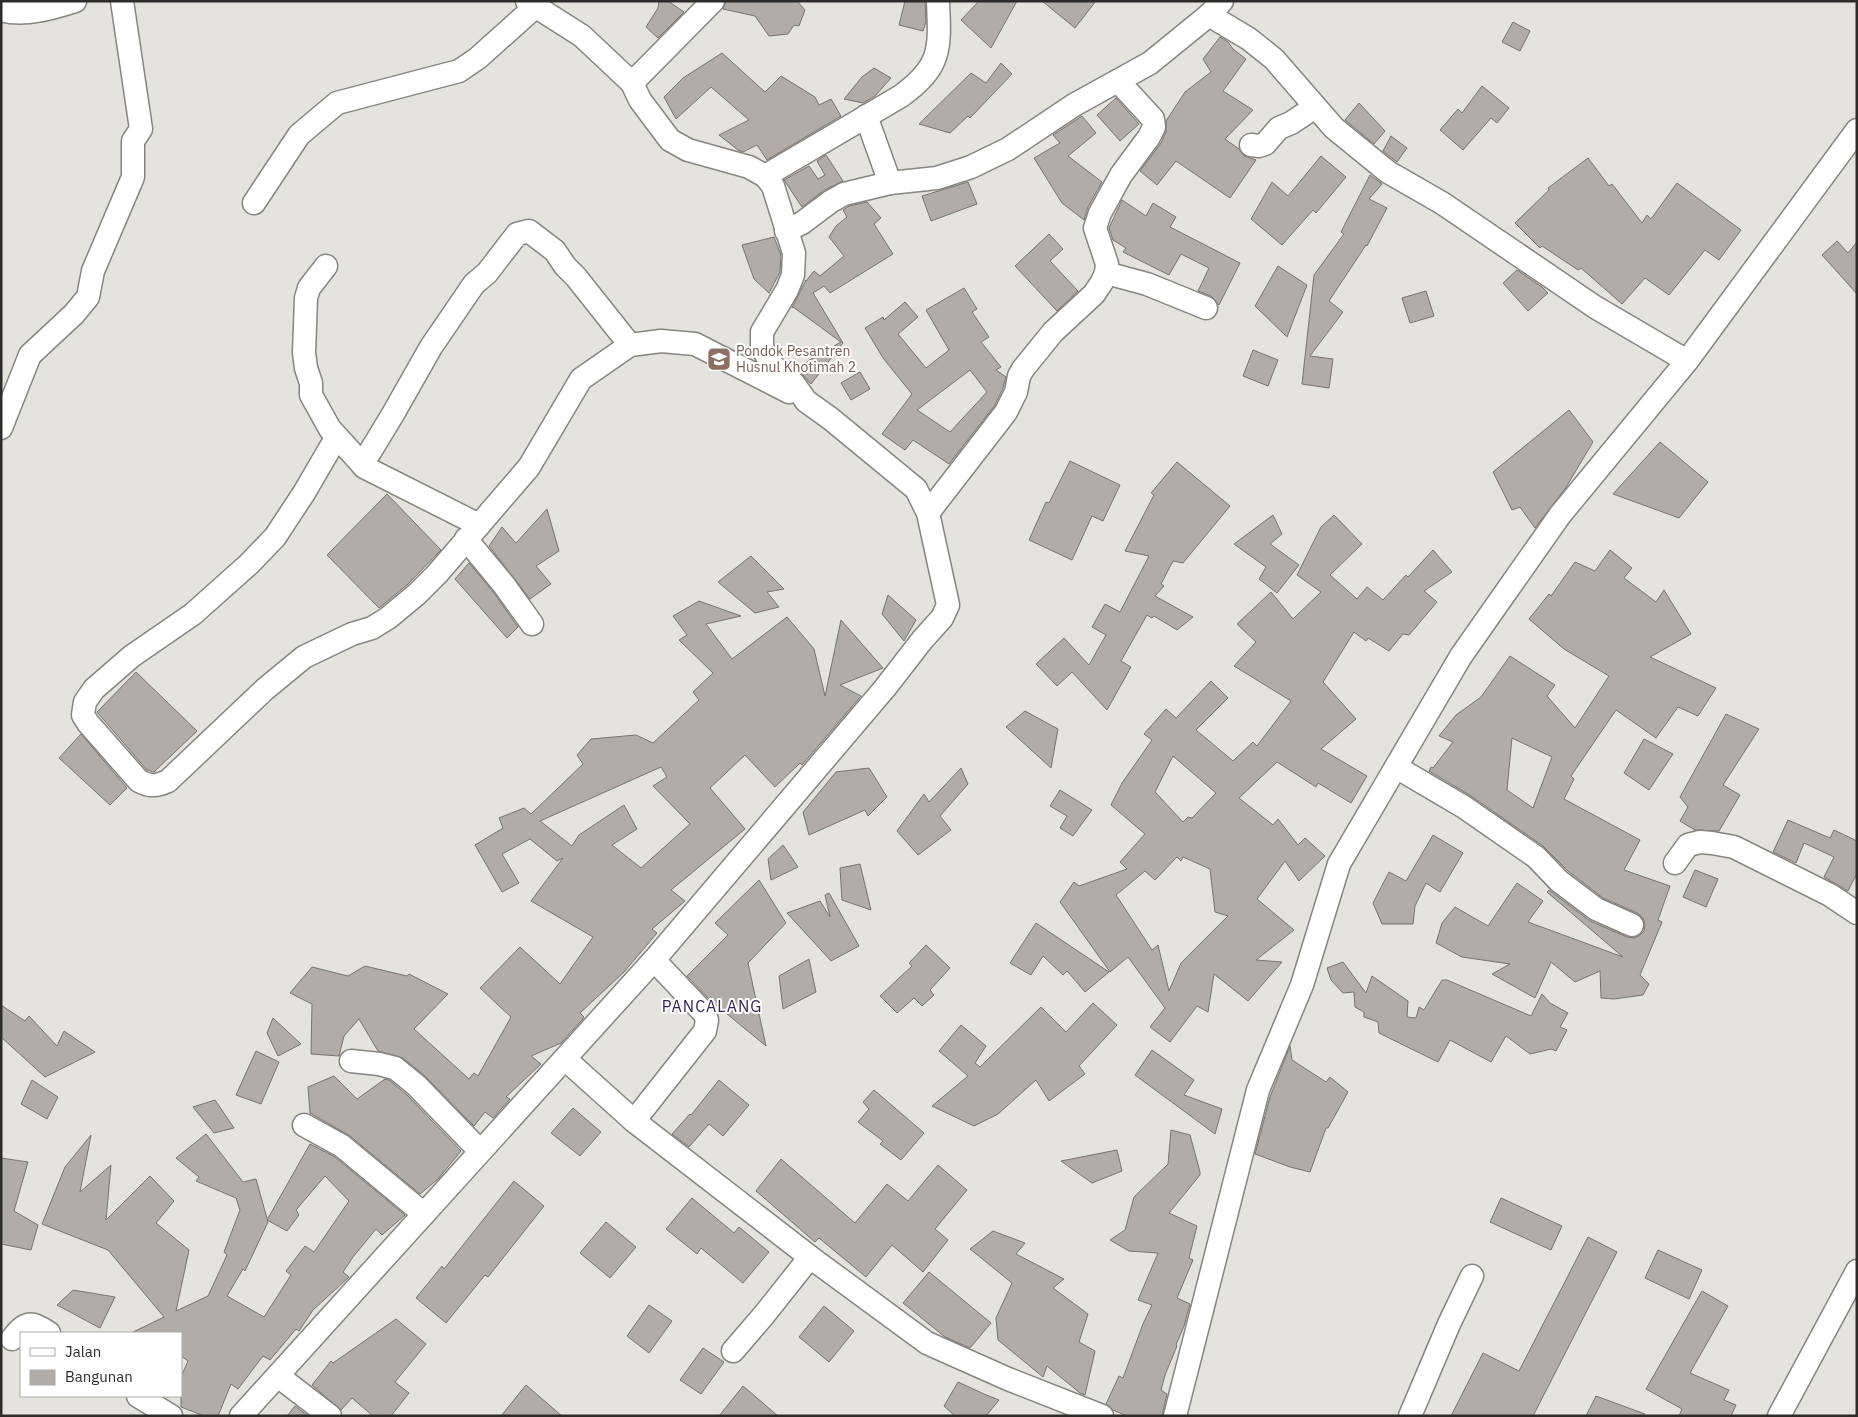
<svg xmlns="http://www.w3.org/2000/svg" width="1858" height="1417" font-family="'IBM Plex Sans',sans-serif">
	<rect width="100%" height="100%" fill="#e4e3dd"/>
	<g fill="#b1aca8" stroke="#777370" fill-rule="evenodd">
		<path d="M659,1H668L684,12L658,38L646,27L658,8Z"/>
		<path d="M726,1H797L805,10L799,26L794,25L788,34L769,36L755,16L723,9Z"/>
		<path d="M905,1H925L926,22L923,31L899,25Z"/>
		<path d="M979,1H1017L991,48L961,20Z"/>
		<path d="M1042,1H1096L1075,28Z"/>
		<path d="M1513,22L1530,31L1520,51L1502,42Z"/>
		<path d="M1220,37L1228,42L1233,49L1246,59L1223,91L1253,110L1225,139L1239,149L1244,156L1256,160L1230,198L1176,161L1157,185L1140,171L1161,143L1166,132V121L1185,92L1211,72L1203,59Z"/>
		<path d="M722,53L765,92L781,76L815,97L819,105L831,99L841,116L767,160L757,145L743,152L738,150L719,135L749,120L711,87L676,119L664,97L683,78Z"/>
		<path d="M1001,63L1012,74L970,118L968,116L950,133L919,124L971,73L986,83Z"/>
		<path d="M874,68L891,78L875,96L863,103L844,99L862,77Z"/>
		<path d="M1482,86L1509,108L1497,123L1491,118L1463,150L1440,130L1458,109L1462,113Z"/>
		<path d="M1116,98L1139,124L1120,141L1097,115Z"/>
		<path d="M1359,103L1385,131L1374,144L1345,120Z"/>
		<path d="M1082,116L1096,133L1068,156L1102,182L1088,207L1084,220L1062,203L1034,158L1060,143L1053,135Z"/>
		<path d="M1391,136L1407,148L1397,162L1383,151Z"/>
		<path d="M826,155L843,181L823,191L802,207L784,180L809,166L818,179L825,175L817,161Z"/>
		<path d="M1321,156L1346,177L1316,213L1313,210L1282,245L1251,219L1272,182L1288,196Z"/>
		<path d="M1588,158L1609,186L1612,184L1642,223L1647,215L1651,219L1677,183L1741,230L1719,260L1705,250L1669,295L1645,278L1622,304L1581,268L1578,270L1542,246L1540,248L1515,223L1549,190L1548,188Z"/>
		<path d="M1370,175L1382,184L1369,199L1387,208L1367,246L1366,245L1329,301L1343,312L1310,356L1333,359L1329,388L1302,384L1314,275L1344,234L1341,232Z"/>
		<path d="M968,182L977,204L931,221L922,196Z"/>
		<path d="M1122,200L1146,216L1153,203L1176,217L1170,227L1240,263L1219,305L1211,296L1198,291L1209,268L1181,254L1169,275L1123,252L1126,248L1113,240L1109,228Z"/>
		<path d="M867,202L881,218L874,224L893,254L830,293L824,286L813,293L843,343L811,384L801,373L808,361L841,342L793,307L792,308L806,280V281L814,271L820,276L844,256L829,237L836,226L847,217L843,210L849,206Z"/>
		<path d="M1049,234L1063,249L1050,261L1078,291L1057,311L1015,266Z"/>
		<path d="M774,237L781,255L780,272L769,293L754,279L742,245Z"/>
		<path d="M1837,241L1848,253L1857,242V294L1822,255Z"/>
		<path d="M1278,266L1307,285L1287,337L1255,306Z"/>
		<path d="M1517,270L1542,287L1548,293L1528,311L1503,283Z"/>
		<path d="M964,288L977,309L972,312L989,337L981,342L1001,367L996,370L1006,377L1003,388L995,405L949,464L913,440L905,450L882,434L912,394L883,358L865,328L883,317L884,320L905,302L918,317L898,334L926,368L949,350L926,310ZM970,370L987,392L950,432L917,410Z"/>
		<path d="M1426,291L1434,316L1410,323L1402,298Z"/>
		<path d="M1253,350L1278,360L1268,386L1243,376Z"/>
		<path d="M860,372L870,389L851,400L841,383Z"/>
		<path d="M1569,410L1593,442L1565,489L1535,528L1520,507L1512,510L1493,472Z"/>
		<path d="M1660,442L1708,482L1679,518L1613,494Z"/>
		<path d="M1070,461L1120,485L1103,521L1092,516L1072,560L1029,540L1046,502L1049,503Z"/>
		<path d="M1177,462L1230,506L1183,563L1173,561L1161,584L1164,586L1155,596L1193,617L1177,630L1154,616L1152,618L1147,615L1121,661L1131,667L1107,710L1072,672L1057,686L1036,664L1064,638L1089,665L1106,635L1092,627L1105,604L1120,612L1149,556L1125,551L1154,495L1151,493Z"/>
		<path d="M387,494L441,550L408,584L379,608L327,555Z"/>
		<path d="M547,509L559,551L536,566L551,584L530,599L489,546L502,527L516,543Z"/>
		<path d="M1273,515L1282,534L1270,544L1299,565L1277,593L1259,579L1266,567L1234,544Z"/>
		<path d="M1334,515L1362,544L1330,575L1357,599L1367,587L1383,600L1406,575L1408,577L1433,550L1452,572L1424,591L1437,602L1409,635L1403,634L1389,651L1368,638L1366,641L1354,632L1323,682L1356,719L1321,749L1367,776L1351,803L1318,783L1316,787L1277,762L1239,798L1273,825L1278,819L1298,845L1305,838L1325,856L1299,881L1285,861L1257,899L1294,930L1256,960L1282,962L1248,1001L1214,974L1208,1012L1197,1006L1170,1042L1150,1027L1165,1008L1128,957L1110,972L1060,902L1074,882L1079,886L1127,869L1120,862L1145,834L1111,805L1122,783L1152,740L1144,734L1166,709L1176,718L1211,681L1228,698L1196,730L1233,761L1253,742L1257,746L1291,701L1234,666L1256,642L1237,624L1271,592L1293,619L1321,592L1297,575L1321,527ZM1173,756L1216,793L1192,818L1188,817L1183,822L1155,792ZM1177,857L1181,861L1183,857L1210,869L1215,912L1228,916L1181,963L1169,991L1158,945L1152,950L1116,895L1145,871L1155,880Z"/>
		<path d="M1610,550L1632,568L1624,578L1656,602L1664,590L1691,634L1650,657L1716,688L1698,716L1678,707L1656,738L1616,710L1571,776L1574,779L1564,799L1640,840L1624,870L1670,886L1658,920L1662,922L1640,975L1649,984L1643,995L1614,999L1601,998L1600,971L1575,982L1551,962L1535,998L1492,974L1510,964L1462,957L1436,943L1442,923L1455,907L1488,926L1517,883L1543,901L1528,922L1623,957L1547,892L1549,890L1590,921L1627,937L1634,938L1639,936L1644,931L1645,924L1643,918L1637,913L1603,898L1568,871L1543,846L1471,796L1429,771L1431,767L1433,768L1453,742L1439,736L1456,715L1481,697L1510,656L1555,685L1547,696L1575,728L1609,676L1564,649L1529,619L1549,594L1551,596L1575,562L1595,571ZM1512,738L1552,757L1533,808L1507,790Z"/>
		<path d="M751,556L784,589L767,592L779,607L755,613L718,582Z"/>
		<path d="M469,563L494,593L518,627L507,638L455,579Z"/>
		<path d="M888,595L916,620L904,641L882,614Z"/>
		<path d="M699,601L741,616L706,624L732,659L787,617L814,649L825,696L841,620L883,668L840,685L861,696L802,765L800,763L775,787L745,755L710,788L745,829L671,890L685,901L652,929L657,933L624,972L580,1013L584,1017L582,1020L561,1043L531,1056L541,1064L506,1097L510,1099L493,1118L485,1112L474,1126L425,1076L403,1058L378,1051L359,1019L344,1036L339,1056L311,1054L312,1004L290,993L312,967L348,976L365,966L407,976L409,974L448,994L414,1029L469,1079L474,1073L478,1076L511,1017L480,988L520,947L560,984L593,937L531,901L563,858L557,861L530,839L502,854L519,883L502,892L475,845L503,828L499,818L524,808L531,814L583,764L577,755L591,739L636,735L653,743L699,700L693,692L713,673L679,640L687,635L673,616ZM661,767L667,777L653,786L690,824L641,868L612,845L637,829L624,805L579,835L572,846L540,821Z"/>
		<path d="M136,672L197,731L154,772L147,770L97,712Z"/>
		<path d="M1025,711L1058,729L1051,768L1006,727Z"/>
		<path d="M1726,714L1759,729L1723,785L1740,795L1719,831L1695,830L1680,821L1688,807L1680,797Z"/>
		<path d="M81,734L127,788L110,805L59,758Z"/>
		<path d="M1644,739L1673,754L1649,790L1624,773Z"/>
		<path d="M869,768L887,797L868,816L865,810L809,835L803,812L836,772Z"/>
		<path d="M961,768L968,784L940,816L951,830L918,855L897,831L924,794L929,802Z"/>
		<path d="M1060,790L1092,810L1073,836L1060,828L1067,816L1050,806Z"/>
		<path d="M1788,820L1830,838L1834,830L1857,841V873L1848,891L1824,877L1834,857L1804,843L1796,863L1773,852Z"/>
		<path d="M1433,835L1463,853L1440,892L1426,883L1415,906L1413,924H1382L1373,903L1389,872L1406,881Z"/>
		<path d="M783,845L798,867L771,880L768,859Z"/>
		<path d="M860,864L871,910L842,900L840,868Z"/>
		<path d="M1695,870L1718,879L1706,907L1683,897Z"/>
		<path d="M759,880L786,923L748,963L766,1046L710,1000L687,976L728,935L715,923Z"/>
		<path d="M829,893L859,946L831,961L787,913L820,901L830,917L825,895Z"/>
		<path d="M1036,923L1109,972L1085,992L1067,971L1063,975L1043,956L1031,975L1010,963Z"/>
		<path d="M926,945L950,968L930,990L934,995L922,1006L914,998L897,1013L880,996L912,966L909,963Z"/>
		<path d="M809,959L816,992L783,1009L779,976Z"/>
		<path d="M1343,962L1366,993L1372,976L1408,1001L1407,1017L1416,1018L1419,1007L1424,1010L1442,980H1447L1531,1016L1542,994L1550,1003L1568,1013L1560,1027L1567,1030L1556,1051L1551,1049L1530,1054L1506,1036L1491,1062L1450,1040L1438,1062L1379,1033L1378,1022L1364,1017V1012L1355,1007L1354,992L1343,993L1331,980L1327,968Z"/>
		<path d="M1093,1003L1117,1025L1079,1066L1085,1074L1049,1101L1036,1080L998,1114L974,1126L932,1106L968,1076L939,1051L961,1025L986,1046L975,1063L980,1067L1041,1007L1066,1032Z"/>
		<path d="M1,1005L25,1021L29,1016L57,1046L64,1031L95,1052L45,1077L1,1037Z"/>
		<path d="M273,1018L301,1044L278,1056L267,1033Z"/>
		<path d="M1290,1046L1292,1060L1326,1082L1330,1077L1348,1092L1328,1128H1326L1310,1172L1290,1167L1255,1154L1270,1097Z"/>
		<path d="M1152,1050L1194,1080L1184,1095L1222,1109L1215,1134L1135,1075Z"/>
		<path d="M256,1051L279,1062L261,1104L236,1095Z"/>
		<path d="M334,1076L357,1099L385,1079L389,1080L407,1095L461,1151L438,1179L420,1194L350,1136L310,1113L308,1087Z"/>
		<path d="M32,1080L58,1097L47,1119L21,1104Z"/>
		<path d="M719,1080L749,1105L723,1136L709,1124L689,1147L672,1134L690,1114L691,1115Z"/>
		<path d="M874,1090L924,1133L901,1160L880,1144L883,1141L858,1122L869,1109L863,1102Z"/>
		<path d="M215,1100L234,1128L214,1133L193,1107Z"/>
		<path d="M573,1108L601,1132L580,1156L551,1133Z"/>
		<path d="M1171,1130L1190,1135L1200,1172V1175L1169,1213L1197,1226L1189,1258L1193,1260L1177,1298L1190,1304L1184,1326L1176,1345L1177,1346L1165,1375L1161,1390L1167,1394L1162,1416H1127L1113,1410L1106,1404L1119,1376L1123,1378L1143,1324L1152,1305L1138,1300L1158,1253L1129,1251L1110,1240L1125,1230L1134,1197L1168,1164Z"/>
		<path d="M206,1134L243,1182L256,1179L268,1222L245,1271L243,1269L227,1296L264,1317L291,1275L286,1271L305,1246L314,1252L349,1201L325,1176L296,1210L299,1215L287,1231L267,1220L310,1144L335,1157L405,1215L382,1235L376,1229L353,1257L343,1272L349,1277L313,1310L299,1331L296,1329L270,1360L263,1356L238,1389L231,1384L218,1416H204L181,1407V1377L188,1361L181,1356V1333H131L164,1317L108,1250L42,1224L65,1167L91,1135L80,1192L111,1165L106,1220L150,1176L174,1201L156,1223L189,1250L176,1311L208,1296L227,1255L224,1252L240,1210L236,1198L196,1181L199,1177L176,1158Z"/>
		<path d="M1117,1150L1122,1171L1092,1183L1061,1161Z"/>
		<path d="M1,1158L28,1162L14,1211L38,1225L31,1250L1,1244Z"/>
		<path d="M781,1159L855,1223L887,1184L908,1201L938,1165L967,1190L935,1229L948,1240L923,1272L892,1245L866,1277L819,1238L815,1242L756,1191Z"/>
		<path d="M514,1181L544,1206L488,1277L485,1275L446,1323L416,1298L442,1266L444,1269Z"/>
		<path d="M692,1198L734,1233L739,1227L769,1252L743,1283L701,1248L697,1254L666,1229Z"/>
		<path d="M1501,1198L1562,1226L1551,1250L1490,1222Z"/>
		<path d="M606,1222L636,1247L610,1278L580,1253Z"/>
		<path d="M993,1231L1025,1243L1016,1254L1064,1279L1053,1288L1088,1314L1079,1342L1095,1351L1085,1395L1080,1393L1047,1366L1043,1377L998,1340L996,1318L1012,1283L970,1249Z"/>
		<path d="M1588,1237L1617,1252L1533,1416H1451L1483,1353L1519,1371Z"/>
		<path d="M1658,1250L1702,1270L1689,1299L1645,1278Z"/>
		<path d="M929,1272L991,1323L970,1348L945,1337L903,1303Z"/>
		<path d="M73,1290L115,1297L100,1328L57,1305Z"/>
		<path d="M1702,1291L1728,1306L1690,1373L1729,1390L1724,1400L1736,1405L1731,1416H1679L1682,1409L1646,1389Z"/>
		<path d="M649,1305L672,1321L649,1353L627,1336Z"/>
		<path d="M824,1306L854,1331L829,1362L799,1337Z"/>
		<path d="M396,1319L426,1344L395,1382L409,1393L391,1416H373L352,1398L341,1410L312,1385L331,1361L333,1363Z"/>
		<path d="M703,1348L724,1362L701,1394L680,1380Z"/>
		<path d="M958,1382L984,1394L999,1400L986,1416H955L944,1406Z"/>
		<path d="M526,1385L562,1416H501Z"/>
		<path d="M743,1386L778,1416H719Z"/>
		<path d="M1596,1396L1645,1414L1644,1416H1586Z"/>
		<path d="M295,1406L308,1416H287Z"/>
	</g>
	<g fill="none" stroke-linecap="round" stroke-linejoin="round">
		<g stroke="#878581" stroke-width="25">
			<g id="minor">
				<path d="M1,10C24,17 53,8 75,1"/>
				<path d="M1209,15L1249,39L1274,59L1334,128L1388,172L1442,203L1595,307L1687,361"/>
				<path d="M632,83L713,1"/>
				<path d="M866,116L890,183"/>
				<path d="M1251,145L1259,146L1265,144L1279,128L1291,123L1315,107"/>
				<path d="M765,176L901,96C942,66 940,49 938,1"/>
				<path d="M254,203L299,135L337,103L459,71L478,58L536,6"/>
				<path d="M786,231L802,223L830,202L844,194L890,183L937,178L971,167L1008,149L1074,105L1150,63L1209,15L1222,1"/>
				<path d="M326,266L309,288L306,298L304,353L306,368L311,383V395L330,429L361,463"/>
				<path d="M1106,273L1147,284L1206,308"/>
				<path d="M1,428L30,355L74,314L88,297L93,271L133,177V141L141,129L122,1"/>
				<path d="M336,438L304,493L275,537L249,564L193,614L132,656L94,689L85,702L84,708L83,715L88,723L139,781C150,787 157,786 168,781L264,690L304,657L352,634L372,628L388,618L417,594L437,574L529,467L581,379L630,345L661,341L695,344L789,392"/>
				<path d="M928,513L1006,412L1016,392L1019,376L1023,369L1053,332L1094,294L1102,282L1106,273L1107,264L1095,228L1100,213L1121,175L1149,137L1154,127L1153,119L1118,81"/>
				<path d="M479,525L372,471L364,467L361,463L370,452L393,414L431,347L474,284L487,273L517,234L529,231L555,251L565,266L576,277L630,345"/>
				<path d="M466,539L504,585L532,624"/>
				<path d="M1396,767L1464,807L1536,857L1559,881L1596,909L1632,925"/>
				<path d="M1675,863L1688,845L1700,842L1712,843L1734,847L1830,895L1857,913"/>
				<path d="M565,1059L634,1121L810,1257L927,1343L1008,1379L1102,1416"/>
				<path d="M351,1061L379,1064L395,1068L416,1085L480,1151"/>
				<path d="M634,1121L705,1031L707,1020L704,1013L654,960"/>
				<path d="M304,1125L342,1146L424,1214"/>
				<path d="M12,1339C25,1322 30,1320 49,1333"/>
				<path d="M733,1351L764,1315L810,1257"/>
				<path d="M278,1376L330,1416"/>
				<path d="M138,1396L171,1416"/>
				<path d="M241,1416L654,960L885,688L923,639L942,618L948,605L928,513L916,489L831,419L806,401L794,384L774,367L762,348V332L787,290L793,275L794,253L773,186L765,176L749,167L688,150L670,140L640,100L632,83L582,36L527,1"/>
				<path d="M1175,1416L1258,1090L1302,985L1339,864L1461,656L1560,515L1687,361L1857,130"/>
				<path d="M1410,1416L1449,1324L1472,1276"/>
				<path d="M1779,1416L1857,1271"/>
			</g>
		</g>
		<use href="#minor" stroke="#fff" stroke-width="22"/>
	</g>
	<defs>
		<g id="school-square" transform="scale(1.25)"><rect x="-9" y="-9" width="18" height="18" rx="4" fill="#8d6e63" stroke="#fff"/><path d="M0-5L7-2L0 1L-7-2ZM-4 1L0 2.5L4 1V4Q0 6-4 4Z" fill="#fff"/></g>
	</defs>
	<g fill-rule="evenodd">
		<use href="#school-square" x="719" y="359"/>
	</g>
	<g text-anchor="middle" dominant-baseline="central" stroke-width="4" stroke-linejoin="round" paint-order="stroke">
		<g font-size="14" fill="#785e54" stroke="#fff" text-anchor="start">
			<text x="736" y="351">Pondok Pesantren<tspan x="736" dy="16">Husnul Khotimah 2</tspan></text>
		</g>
		<g font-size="16" letter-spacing="1" fill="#33215b" stroke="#fff">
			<text x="712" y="1006">PANCALANG</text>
		</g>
	</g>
	<rect width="1858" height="1417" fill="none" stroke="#2d2c2a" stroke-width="5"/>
	<rect x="20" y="1332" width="162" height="65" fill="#ffffff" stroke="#ababaa"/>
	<rect x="30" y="1348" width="25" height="8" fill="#ffffff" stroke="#ababaa"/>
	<text x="65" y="1357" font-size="15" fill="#2d2c2a">Jalan</text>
	<rect x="30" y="1370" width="25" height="15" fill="#b1aca8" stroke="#ababaa"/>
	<text x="65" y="1382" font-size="15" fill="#2d2c2a">Bangunan</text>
</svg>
